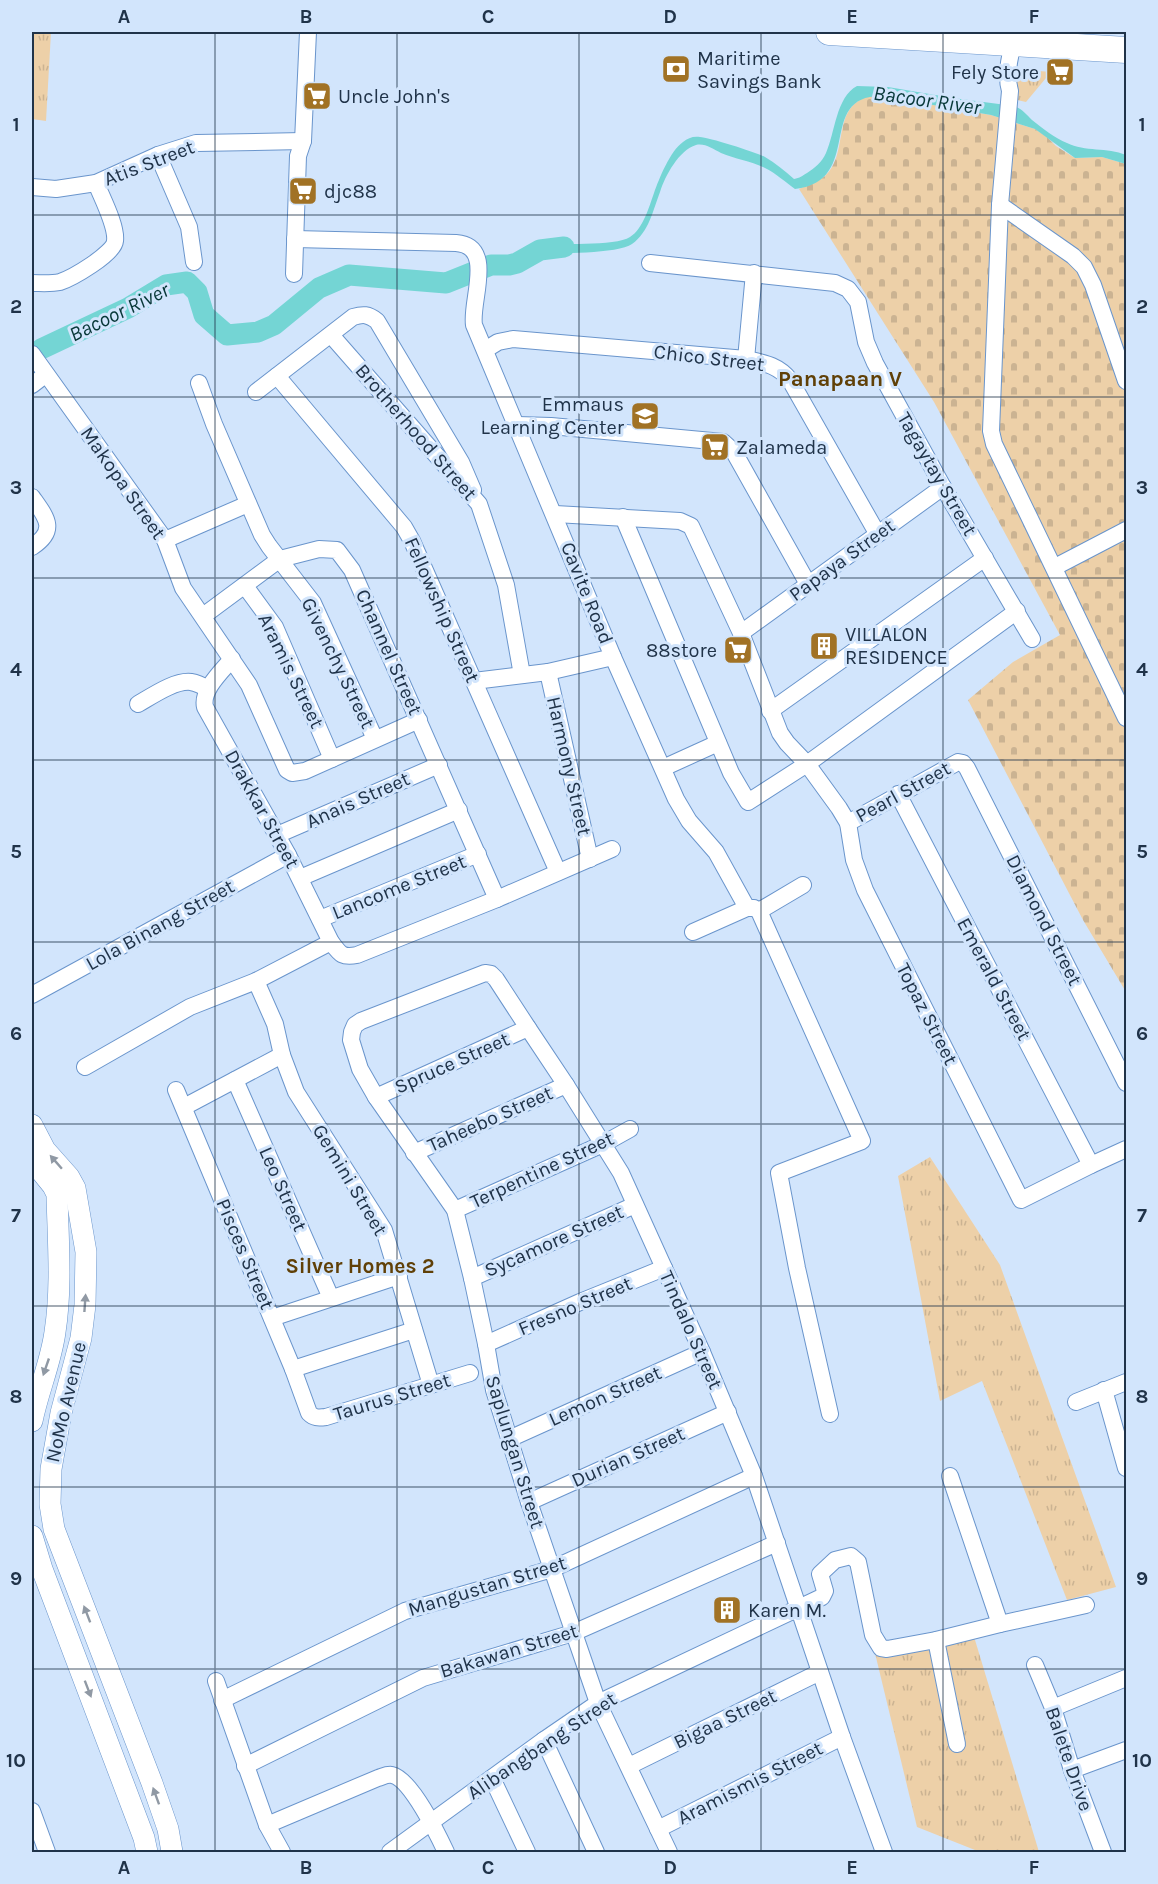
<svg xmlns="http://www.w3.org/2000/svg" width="1158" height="1884" font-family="Karla,sans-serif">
	<defs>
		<pattern id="grass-tufts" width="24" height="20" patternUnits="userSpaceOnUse" patternTransform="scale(1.5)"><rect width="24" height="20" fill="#edd0a8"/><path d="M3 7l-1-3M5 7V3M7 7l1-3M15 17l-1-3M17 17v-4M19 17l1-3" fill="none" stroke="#cbb392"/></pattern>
		<pattern id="cemetery-stones" width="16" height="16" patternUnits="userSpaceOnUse" patternTransform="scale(1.5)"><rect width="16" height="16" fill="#edd0a8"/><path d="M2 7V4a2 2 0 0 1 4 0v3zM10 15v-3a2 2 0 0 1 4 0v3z" fill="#cbb392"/></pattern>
	</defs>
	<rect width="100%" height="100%" fill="#d2e5fc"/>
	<g fill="url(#grass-tufts)">
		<path d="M32,32H51L46,121L32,119Z"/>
		<path d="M1015,69L1051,72L1026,102L1013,99Z"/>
		<path d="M930,1157L1000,1265L1116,1587L1067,1600L982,1381L940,1401L898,1176Z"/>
		<path d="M972,1630L1039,1852H980L917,1827L874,1649Z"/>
	</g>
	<path fill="url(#cemetery-stones)" d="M869,96H881L991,115L1035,129L1047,137L1056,146L1075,158L1102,157L1126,164V992L1083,920L968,700L1013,662L1060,635L934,402L799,189C808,185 818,182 825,176C850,153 830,108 869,96Z"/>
	<path fill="#74d5d4" d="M857,86L888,87L953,98L1014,106C1022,109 1026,114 1032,120C1042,128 1055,138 1067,143C1085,152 1107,147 1126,155V164L1102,157L1075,158L1035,129L991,115L881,96C815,96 865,181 795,189C785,182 777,174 765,168C751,161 735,159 721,153C713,149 705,143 696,145C679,150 665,176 660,192C653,210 649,232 632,244C618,254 557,253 536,254L535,246C558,242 615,247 630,237C643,229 649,207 654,193C659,179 670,151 683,142C688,138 693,136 700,137C708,137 758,153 765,157C775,163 785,171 794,179C800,178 802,176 807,173C815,168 822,162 826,153C835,133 836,97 857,86Z"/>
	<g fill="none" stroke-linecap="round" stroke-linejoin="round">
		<path stroke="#74d5d4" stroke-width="21" d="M41,349L128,308L166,285L187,282L197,292L204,315L227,335L258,332L274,325L319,288L349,275L446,283L491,265H509L517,263L540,250L564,247"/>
		<g stroke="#6a95cc" stroke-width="18">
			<g id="minor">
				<path d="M1017,35C1010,51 1005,74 1010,91L1000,205L991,431L994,444L1126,718"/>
				<path d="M158,155L189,227L194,262"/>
				<path d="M32,187L56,189L96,183L158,155L196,143L303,141"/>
				<path d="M1000,205L1073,256L1084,267L1093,285L1126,381"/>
				<path d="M295,239L456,243C496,246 470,301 474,325L613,657L676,799L689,821L716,852L747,908"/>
				<path d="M650,263L835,283L848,289L858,302L866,342L875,363L943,487L1032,639"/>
				<path d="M294,274L298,156L303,141L308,32"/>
				<path d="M32,283C41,283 51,284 60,282C72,278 114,254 115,241C117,226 102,198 96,183"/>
				<path d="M331,335L479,504L506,585L522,675"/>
				<path d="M485,350L498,342L513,339L746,359C764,363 778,365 790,380L877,533"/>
				<path d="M32,354L165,540L183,588L249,685L287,770L292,773L305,771L419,720"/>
				<path d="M746,359L754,273"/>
				<path d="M277,376L404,527L412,541L558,872"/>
				<path d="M199,383L214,424L262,535L269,546L313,603L375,739"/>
				<path d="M32,385L45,375"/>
				<path d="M256,392L353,317C363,314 368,314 377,321L461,462L473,490"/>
				<path d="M517,425L551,426L723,442L734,452L808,584"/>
				<path d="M32,497C46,517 58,530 32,547"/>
				<path d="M555,514L680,521L691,526L741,633L780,733L787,743L807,764L839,808L848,823L854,860L865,890L1021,1200L1091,1165L1126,1149"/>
				<path d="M623,517L731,773L748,802L807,764L1017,611"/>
				<path d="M165,540L248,504"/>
				<path d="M1055,567L1126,530"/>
				<path d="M245,586L275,627L332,759"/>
				<path d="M203,616L280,559L319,549L337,550L352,570L497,899"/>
				<path d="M741,633L943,487"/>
				<path d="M232,659C222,671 201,690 205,707L288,855L331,942C340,954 342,958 357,955L497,899L612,849"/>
				<path d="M548,672L590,859"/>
				<path d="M474,681L548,672L613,657"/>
				<path d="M138,704C152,696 175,680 191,682C197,683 203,686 208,689"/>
				<path d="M770,711L985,558"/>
				<path d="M663,768L718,743"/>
				<path d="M898,794L1091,1165"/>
				<path d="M848,823L958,762L963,763L967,768L1126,1083"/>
				<path d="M277,835L439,765"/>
				<path d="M300,878L459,810"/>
				<path d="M759,911L803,885"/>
				<path d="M320,919L478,854"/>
				<path d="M693,932L747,908H754L759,911L862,1141L779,1173L797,1268L830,1414"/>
				<path d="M256,981L275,1024L282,1055L296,1092L384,1230L431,1385"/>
				<path d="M32,995L288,855"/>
				<path d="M85,1067L190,1007L256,981L331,942"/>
				<path d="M235,1080L331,1298"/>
				<path d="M176,1090L293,1369L309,1413C314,1418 318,1418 326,1417L470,1373"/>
				<path d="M376,1097L528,1028"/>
				<path d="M184,1107L282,1055"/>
				<path d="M414,1153L566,1085"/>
				<path d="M455,1210L603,1144L630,1129"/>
				<path d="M472,1278L635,1205"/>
				<path d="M272,1318L399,1276"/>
				<path d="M486,1344L580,1302L664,1268"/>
				<path d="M293,1369L414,1330"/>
				<path d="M1104,1390L1126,1468"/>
				<path d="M1076,1402L1126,1382"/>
				<path d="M509,1439L702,1352"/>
				<path d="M950,1476L1000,1624L1086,1605"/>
				<path d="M529,1502L728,1412"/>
				<path d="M936,1640L957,1744"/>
				<path d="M1035,1665L1053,1708L1072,1770L1103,1852"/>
				<path d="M216,1681L267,1825L282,1852"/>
				<path d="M222,1700L405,1611L552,1569L754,1476"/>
				<path d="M1053,1708L1126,1678"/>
				<path d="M544,1740L596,1852"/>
				<path d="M245,1766L423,1678L573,1633L777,1543"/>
				<path d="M629,1766L820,1672"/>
				<path d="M1072,1770L1126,1750"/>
				<path d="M492,1778L527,1852"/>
				<path d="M32,1811L47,1852"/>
				<path d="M267,1825L378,1778C382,1777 387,1774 392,1775C411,1779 438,1835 446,1852"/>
				<path d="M658,1829L842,1737"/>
				<path d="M390,1852L544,1740L598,1703L822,1597L825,1591L820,1574L835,1560L851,1556L858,1562L873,1635L881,1648L887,1649L936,1640L1000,1624"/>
				<path d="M669,1852L598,1703L529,1502L494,1390L486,1344L472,1278L455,1210L376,1097L360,1069L351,1040L352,1032L355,1025L361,1021L485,973L491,974L496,979L528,1028L566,1085L621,1173L702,1352L754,1476L842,1737L884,1852"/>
			</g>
		</g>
		<g stroke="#6a95cc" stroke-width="22">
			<g id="major">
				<path d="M32,1125L45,1150L69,1177L75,1188L86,1252L85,1305L81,1338L61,1413L51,1469L50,1504L54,1529L152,1783L168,1829L172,1852"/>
				<path d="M32,1160L53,1186L57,1194C58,1240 62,1286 55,1332C51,1362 38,1391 32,1421"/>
				<path d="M32,1536L42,1569L144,1838L147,1852"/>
			</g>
		</g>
		<g stroke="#6a95cc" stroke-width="27">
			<path id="highway" d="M829,32L1126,50"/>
		</g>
		<use href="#minor" stroke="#fff" stroke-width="16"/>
		<use href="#major" stroke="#fff" stroke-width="21"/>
		<use href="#highway" stroke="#fff" stroke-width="26"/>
	</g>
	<defs><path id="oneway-solid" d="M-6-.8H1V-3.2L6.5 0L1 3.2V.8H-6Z" transform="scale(1.5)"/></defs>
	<g fill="#9099a4">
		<use href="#oneway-solid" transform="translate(56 1162) rotate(-131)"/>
		<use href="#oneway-solid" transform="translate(85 1303) rotate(-86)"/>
		<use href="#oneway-solid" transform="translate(46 1367) rotate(109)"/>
		<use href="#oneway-solid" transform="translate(87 1614) rotate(-111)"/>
		<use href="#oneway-solid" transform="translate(88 1689) rotate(69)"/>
		<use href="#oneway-solid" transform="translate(156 1796) rotate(-110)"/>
	</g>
	<path fill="none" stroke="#203349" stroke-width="1.5" stroke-opacity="0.55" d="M215,32V1852M397,32V1852M579,32V1852M761,32V1852M943,32V1852M32,215H1126M32,397H1126M32,578H1126M32,760H1126M32,942H1126M32,1124H1126M32,1306H1126M32,1487H1126M32,1669H1126"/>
	<defs>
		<g id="bank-square" transform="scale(1.5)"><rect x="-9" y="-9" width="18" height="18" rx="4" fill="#a17225" stroke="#d2e5fc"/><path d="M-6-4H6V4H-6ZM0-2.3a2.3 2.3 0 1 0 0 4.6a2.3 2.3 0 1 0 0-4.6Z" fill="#fff"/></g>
		<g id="supermarket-square" transform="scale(1.5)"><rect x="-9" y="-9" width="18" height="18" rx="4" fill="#a17225" stroke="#d2e5fc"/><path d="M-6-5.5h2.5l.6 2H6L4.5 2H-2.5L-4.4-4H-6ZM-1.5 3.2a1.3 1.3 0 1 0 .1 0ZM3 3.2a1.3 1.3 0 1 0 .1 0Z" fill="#fff"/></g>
		<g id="school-square" transform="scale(1.5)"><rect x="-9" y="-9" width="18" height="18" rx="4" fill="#a17225" stroke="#d2e5fc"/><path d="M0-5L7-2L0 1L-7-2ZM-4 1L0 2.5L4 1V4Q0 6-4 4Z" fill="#fff"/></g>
		<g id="building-square" transform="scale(1.5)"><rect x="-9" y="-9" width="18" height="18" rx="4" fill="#a17225" stroke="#d2e5fc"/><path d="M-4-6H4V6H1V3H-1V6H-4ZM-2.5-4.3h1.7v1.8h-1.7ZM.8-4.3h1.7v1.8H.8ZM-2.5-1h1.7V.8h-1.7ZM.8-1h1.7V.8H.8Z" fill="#fff"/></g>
	</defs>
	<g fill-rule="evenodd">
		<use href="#bank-square" x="676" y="69"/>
		<use href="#supermarket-square" x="1060" y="72"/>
		<use href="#supermarket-square" x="317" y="96"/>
		<use href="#supermarket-square" x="303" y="191"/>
		<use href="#school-square" x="645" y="416"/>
		<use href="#supermarket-square" x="715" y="447"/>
		<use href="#building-square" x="824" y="646"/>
		<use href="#supermarket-square" x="738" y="650"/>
		<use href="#building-square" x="727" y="1610"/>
	</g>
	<g text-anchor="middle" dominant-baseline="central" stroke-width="6" stroke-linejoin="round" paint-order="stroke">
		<g font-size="20" fill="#203349" stroke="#d2e5fc" text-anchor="start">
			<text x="697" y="58">Maritime<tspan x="697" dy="23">Savings Bank</tspan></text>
			<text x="1039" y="72" text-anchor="end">Fely Store</text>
			<text x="338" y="96">Uncle John's</text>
			<text x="324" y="191">djc88</text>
			<text x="624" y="404" text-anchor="end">Emmaus<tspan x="624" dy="23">Learning Center</tspan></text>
			<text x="736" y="447">Zalameda</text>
			<text x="845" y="634">VILLALON<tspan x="845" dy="23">RESIDENCE</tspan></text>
			<text x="717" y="650" text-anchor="end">88store</text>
			<text x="748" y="1610">Karen M.</text>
		</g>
		<g font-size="20" fill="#203349" stroke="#d2e5fc">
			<text transform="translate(149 163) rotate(-21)">Atis Street</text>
			<text transform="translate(709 358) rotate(7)">Chico Street</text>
			<text transform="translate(416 432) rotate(49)">Brotherhood Street</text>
			<text transform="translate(937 474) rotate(60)">Tagaytay Street</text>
			<text transform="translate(123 483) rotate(55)">Makopa Street</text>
			<text transform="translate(842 560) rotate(-36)">Papaya Street</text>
			<text transform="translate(587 593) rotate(68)">Cavite Road</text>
			<text transform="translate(442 610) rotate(66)">Fellowship Street</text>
			<text transform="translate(389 652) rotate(66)">Channel Street</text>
			<text transform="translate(338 663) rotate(64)">Givenchy Street</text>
			<text transform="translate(291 671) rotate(64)">Aramis Street</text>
			<text transform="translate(569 766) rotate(77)">Harmony Street</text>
			<text transform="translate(903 792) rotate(-29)">Pearl Street</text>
			<text transform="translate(358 800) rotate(-24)">Anais Street</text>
			<text transform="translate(262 809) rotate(61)">Drakkar Street</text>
			<text transform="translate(399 887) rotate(-22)">Lancome Street</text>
			<text transform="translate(1044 920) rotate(63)">Diamond Street</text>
			<text transform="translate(160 925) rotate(-29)">Lola Binang Street</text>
			<text transform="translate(994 979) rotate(62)">Emerald Street</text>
			<text transform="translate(927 1014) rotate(63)">Topaz Street</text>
			<text transform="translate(452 1063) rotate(-24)">Spruce Street</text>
			<text transform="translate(490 1119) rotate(-24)">Taheebo Street</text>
			<text transform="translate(542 1170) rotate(-25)">Terpentine Street</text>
			<text transform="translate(350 1180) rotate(59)">Gemini Street</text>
			<text transform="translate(283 1189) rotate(66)">Leo Street</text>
			<text transform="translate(554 1241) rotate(-24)">Sycamore Street</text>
			<text transform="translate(245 1254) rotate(67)">Pisces Street</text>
			<text transform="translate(575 1306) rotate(-23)">Fresno Street</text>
			<text transform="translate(691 1330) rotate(66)">Tindalo Street</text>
			<text transform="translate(605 1396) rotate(-24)">Lemon Street</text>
			<text transform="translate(392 1397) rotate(-17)">Taurus Street</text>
			<text transform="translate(66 1402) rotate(-77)">NoMo Avenue</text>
			<text transform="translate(515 1452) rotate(73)">Saplungan Street</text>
			<text transform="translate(628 1457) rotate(-24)">Durian Street</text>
			<text transform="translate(487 1586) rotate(-17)">Mangustan Street</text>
			<text transform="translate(509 1651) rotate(-17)">Bakawan Street</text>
			<text transform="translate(725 1719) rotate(-26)">Bigaa Street</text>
			<text transform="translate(542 1746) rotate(-34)">Alibangbang Street</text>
			<text transform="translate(1069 1759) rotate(71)">Balete Drive</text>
			<text transform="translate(750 1783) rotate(-27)">Aramismis Street</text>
		</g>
		<g font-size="21" font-style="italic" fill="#073737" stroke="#d2e5fc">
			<text transform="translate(927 100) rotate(8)">Bacoor River</text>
			<text transform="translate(119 312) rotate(-26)">Bacoor River</text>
		</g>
		<g font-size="21" font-weight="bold" fill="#604007" stroke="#d2e5fc">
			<text x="360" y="1266">Silver Homes 2</text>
		</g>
		<g font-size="22" font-weight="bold" fill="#604007" stroke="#d2e5fc">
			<text x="840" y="379">Panapaan V</text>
		</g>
	</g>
	<rect width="1158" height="1884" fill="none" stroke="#d2e5fc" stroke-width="66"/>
	<rect x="33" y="33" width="1092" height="1818" fill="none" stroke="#203349" stroke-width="2"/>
	<g font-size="20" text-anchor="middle" font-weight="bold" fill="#203349">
		<text x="124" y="23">A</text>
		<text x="306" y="23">B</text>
		<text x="488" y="23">C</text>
		<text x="670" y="23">D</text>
		<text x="852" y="23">E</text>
		<text x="1034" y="23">F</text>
		<text x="16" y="131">1</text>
		<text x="1142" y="131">1</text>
		<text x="16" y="313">2</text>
		<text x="1142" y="313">2</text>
		<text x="16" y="494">3</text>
		<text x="1142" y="494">3</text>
		<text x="16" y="676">4</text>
		<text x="1142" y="676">4</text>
		<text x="16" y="858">5</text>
		<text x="1142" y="858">5</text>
		<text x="16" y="1040">6</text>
		<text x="1142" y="1040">6</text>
		<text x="16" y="1222">7</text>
		<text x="1142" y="1222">7</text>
		<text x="16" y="1403">8</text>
		<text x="1142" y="1403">8</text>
		<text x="16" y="1585">9</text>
		<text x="1142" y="1585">9</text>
		<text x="16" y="1767">10</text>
		<text x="1142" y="1767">10</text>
		<text x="124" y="1874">A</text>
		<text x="306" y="1874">B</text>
		<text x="488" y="1874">C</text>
		<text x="670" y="1874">D</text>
		<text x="852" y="1874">E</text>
		<text x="1034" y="1874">F</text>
	</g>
</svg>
